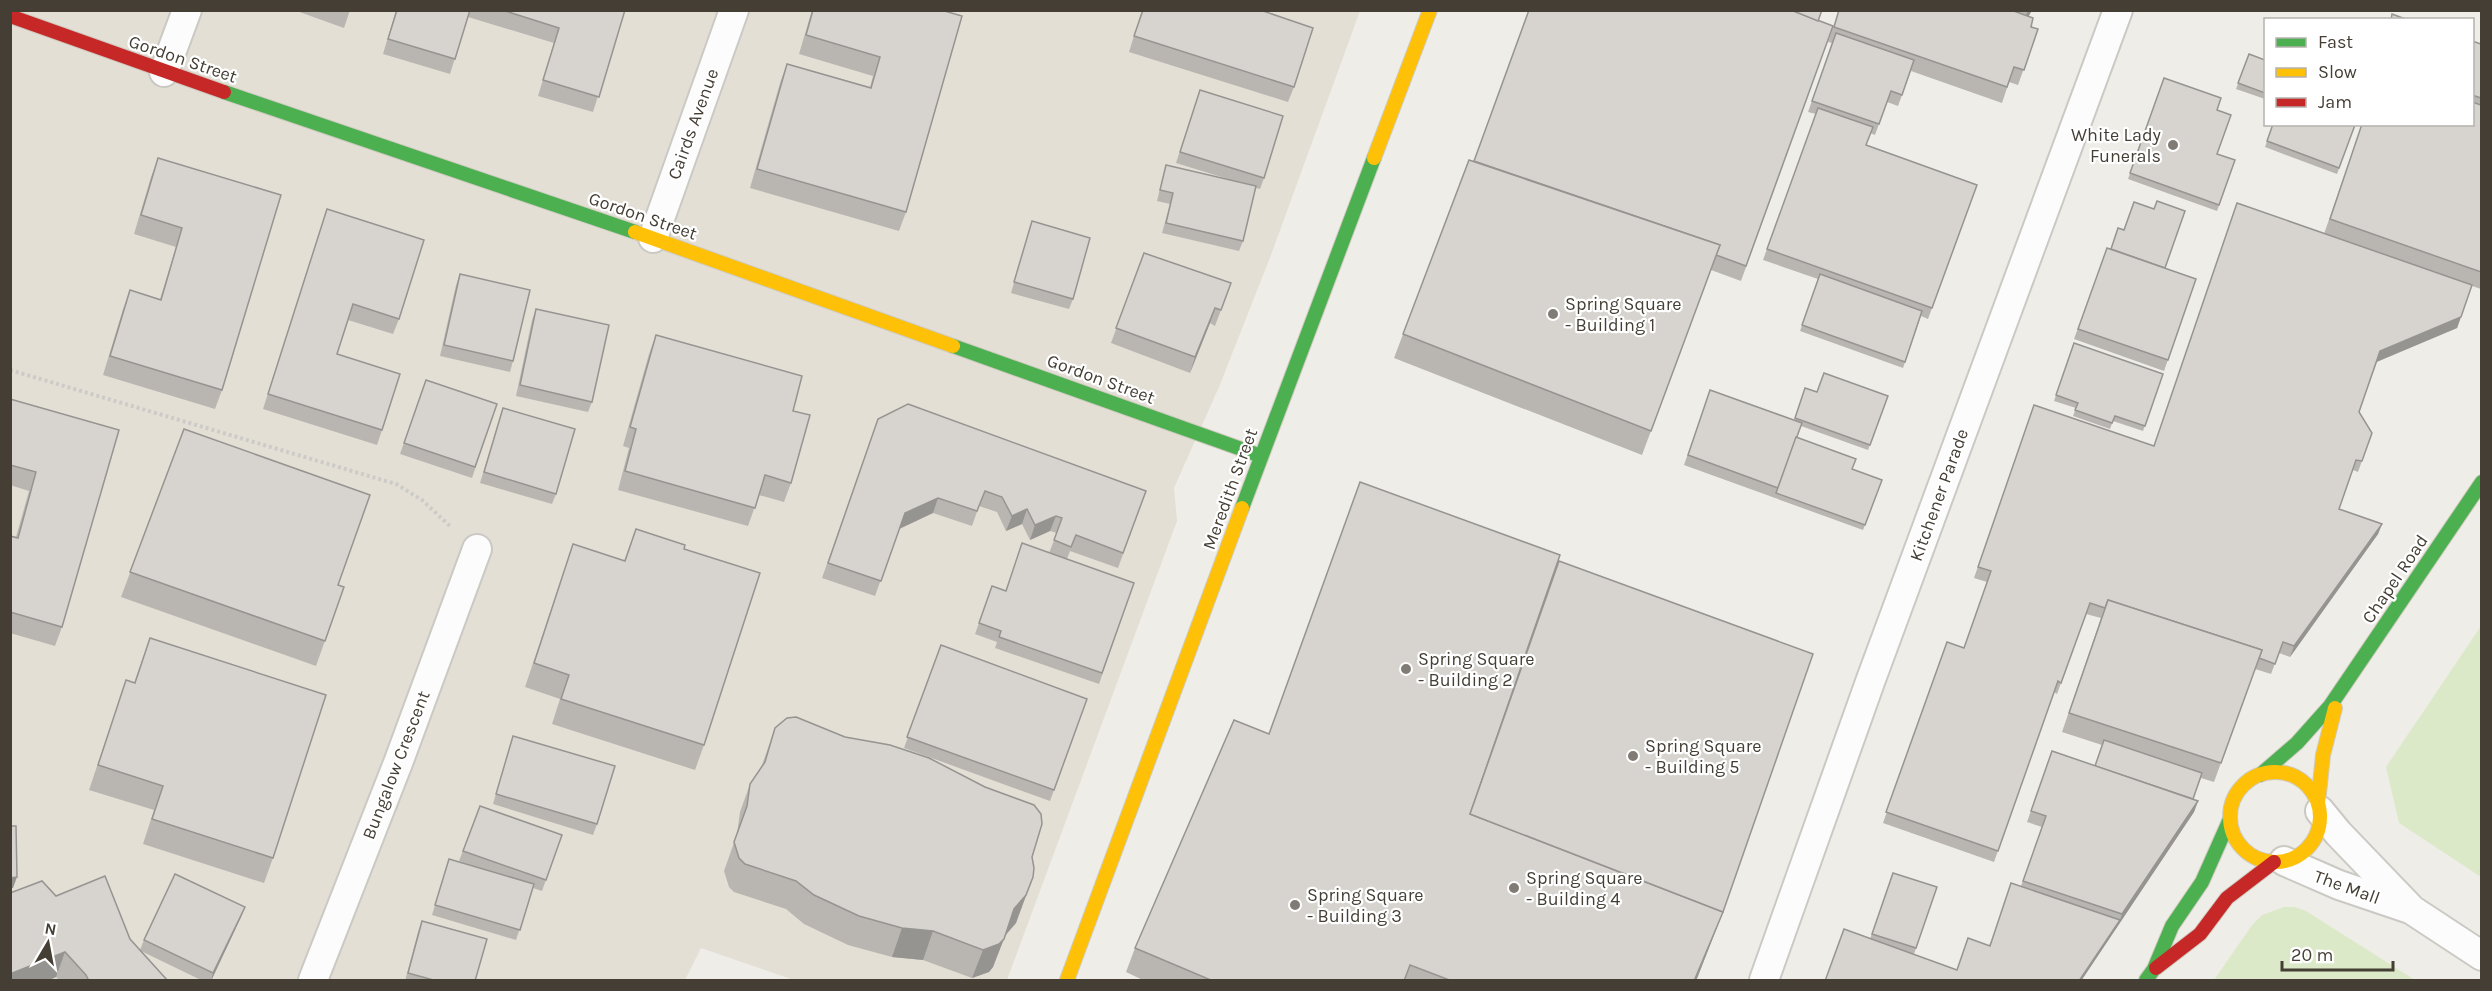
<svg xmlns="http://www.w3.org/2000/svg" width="2492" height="991" font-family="Karla,sans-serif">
	<rect width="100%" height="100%" fill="#efede8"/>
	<path fill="#e3dfd5" d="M10,11H1360L1271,255L1219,387L1174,488L1177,521L1007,980H794L701,948L685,980H11Z"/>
	<g fill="#dce9c9">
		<path d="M2481,626V877L2399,823L2386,767Z"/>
		<path d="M2284,907H2295L2306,911L2415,980H2214L2252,925L2262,915Z"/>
	</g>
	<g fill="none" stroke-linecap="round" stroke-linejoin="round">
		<g stroke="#cbc9c4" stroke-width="32">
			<g id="street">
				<path d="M164,72L187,10"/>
				<path d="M653,238L734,10"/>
				<path d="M2320,811L2338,833L2412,910L2482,956"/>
				<path d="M2284,861L2339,885L2407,908"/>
				<path d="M313,980L398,763L477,549"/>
				<path d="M1764,980L1870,682L2118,10"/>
			</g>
		</g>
		<g stroke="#cecabf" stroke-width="16">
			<g id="fast">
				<path d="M224,92L635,232"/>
				<path d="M953,346L1261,456"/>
				<path d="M1242,508L1374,158"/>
				<path d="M2260,775L2297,743L2330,706L2482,482"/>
				<path d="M2146,980L2154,969L2172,926L2202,882L2230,819"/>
			</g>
		</g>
		<g stroke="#cecabf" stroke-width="16">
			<g id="slow">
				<path d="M1374,158L1430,10"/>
				<path d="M635,232L953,346"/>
				<circle cx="2275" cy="817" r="45"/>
				<path d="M2318,803L2323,755L2335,708"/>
				<path d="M1067,980L1242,508"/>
			</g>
		</g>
		<g stroke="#cecabf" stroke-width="16">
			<g id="jam">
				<path d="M10,16L224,92"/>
				<path d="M2156,968L2200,934L2227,898L2274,862"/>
			</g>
		</g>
		<path stroke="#cdcbc7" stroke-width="4" stroke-dasharray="3 3" stroke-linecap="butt" d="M10,370L396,484L422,500L451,527"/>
		<use href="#street" stroke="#fdfcfc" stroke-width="28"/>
		<use href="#fast" stroke="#4caf50" stroke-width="14"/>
		<use href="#slow" stroke="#ffc107" stroke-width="14"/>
		<use href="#jam" stroke="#c62828" stroke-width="14"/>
	</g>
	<g fill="#b9b6b2">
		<path d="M294,10H350L344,28Z"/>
		<path d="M396,10H625L593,112L538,96L554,43L468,17L450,74L383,54Z"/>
		<path d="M812,10H941L906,212L899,231L750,188L780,83L787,64L870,87L873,76L799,54Z"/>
		<path d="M1142,10H1260L1294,87L1288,102L1129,52Z"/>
		<path d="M1839,10H2032L2028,17L2031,27L2038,29L2018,85L2009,82L2002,103L1911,71L1898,106L1887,102L1875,135L1870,133L1866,145L1977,185L1928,319L1921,316L1903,368L1800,331L1818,279L1763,260L1816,114L1808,112L1832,43L1828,42Z"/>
		<path d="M1818,21L1833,26L1741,281L1711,270L1642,455L1394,358L1469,160L1474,161Z"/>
		<path d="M2472,41L2481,44V289L2472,286L2457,328L2377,362L2359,412L2372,433L2358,472L2353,470L2339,509L2382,524L2378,534L2290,657L2279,653L2271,674L2255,669L2214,782L2201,778L2193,799L2198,801L2194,812L2081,981H1825L1870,939L1893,873L1937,887L1914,954L1885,944L1957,970L1989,945L2021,886L2042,827L2027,822L2052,751L2095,766L2102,745L2062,732L2101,618L2086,614L2057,694L2054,692L1994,862L1883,823L1947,642L1964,648L1987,582L1974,578L2034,405L2153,446L2324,234L2362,124H2472Z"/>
		<path d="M2249,54L2265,60V99L2236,89Z"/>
		<path d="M2164,78L2217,110V154L2235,160L2217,211L2128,179Z"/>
		<path d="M1200,90L1264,178L1260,189L1256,188L1243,241L1239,251L1162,233L1170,204L1157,201L1163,176L1166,165L1231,180L1176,163Z"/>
		<path d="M2273,124L2355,125L2337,174L2265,147Z"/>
		<path d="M158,158L281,195L222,390L215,409L103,375L123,309L130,290L160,299L176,247L134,234L151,177Z"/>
		<path d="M327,209L399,319L393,334L348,320L337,354L382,430L377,445L263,409Z"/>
		<path d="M1032,221L1073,299L1069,309L1011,293Z"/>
		<path d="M2107,248L2196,279L2164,371L2074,339Z"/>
		<path d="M1144,253L1231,283L1215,326L1210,323L1190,373L1111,343Z"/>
		<path d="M460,274L513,361L510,372L440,356L456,285Z"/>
		<path d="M536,309L592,402L588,412L516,396L532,320Z"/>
		<path d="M656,335L791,483L784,502L759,495L748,526L618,490L629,448L623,446L649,354Z"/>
		<path d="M2074,343L2163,374L2143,431L2113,421L2110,429L2073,416L2076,408L2054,401Z"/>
		<path d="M426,380L497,404L472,478L400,454Z"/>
		<path d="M1805,388L1817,392L1888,396L1868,450L1801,426L1796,437L1852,469L1882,480L1863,530L1684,465L1710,390L1794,420Z"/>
		<path d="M10,399L119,430L62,627L55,646L10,633V536L16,537L29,491L10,485Z"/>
		<path d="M503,408L556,494L552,504L480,483Z"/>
		<path d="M878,419L1146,491L1118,568L1070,551L1067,559L1134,583L1099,684L995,648L997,642L975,634L992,586L1005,591L1049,553L1057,533L1050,531L1030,540L1022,524L1006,531L997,512L979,506L972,526L933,513L899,529L875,596L822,578Z"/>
		<path d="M184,429L338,585L344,587L316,666L121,597Z"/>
		<path d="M636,529L684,549L704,745L695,770L552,724L560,699L525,687L573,544L624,561Z"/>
		<path d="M1559,561L1723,912L1696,981H1145L1126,972L1135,948L1269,734Z"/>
		<path d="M150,638L273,858L264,883L143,844L154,810L89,790L126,680L134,683Z"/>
		<path d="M941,645L1087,699L1050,801L904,748Z"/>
		<path d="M775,728L1032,857L1016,923L1004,936L993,967L989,972L972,978L923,960L892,957L848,945L804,924L786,909L734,892L729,887L724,871L737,834L740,812L750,784L762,765Z"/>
		<path d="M513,736L597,824L593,835L493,804Z"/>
		<path d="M480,806L562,835L542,891L533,888L516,940L432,915L449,859L468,864L459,861Z"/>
		<path d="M56,896L130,939L140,950L144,940L241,917L211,981H203L141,951L168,981H60L56,977L47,981H10Z"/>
		<path d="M422,921L475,981H405L418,932Z"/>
	</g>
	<g fill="#969491">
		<path d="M2028,10H2032L2021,31L2027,12Z"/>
		<path d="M1215,308L1210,323L1190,373L1195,357Z"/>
		<path d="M2461,317L2457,328L2376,362L2380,351Z"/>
		<path d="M938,498L933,513L899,529L905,513Z"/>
		<path d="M1027,509L1022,524L1006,531L1012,516Z"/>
		<path d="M1056,516L1050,531L1030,540L1035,525Z"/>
		<path d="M2382,524L2378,534L2290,657L2294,646Z"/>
		<path d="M2198,801L2194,812L2081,981H2079L2120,920L2122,914Z"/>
		<path d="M17,877L13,888H10V878Z"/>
		<path d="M1033,877L1016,923L1004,937L1014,909Z"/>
		<path d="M245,907L241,917L211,981L213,973Z"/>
		<path d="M1723,912L1696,981H1694Z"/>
		<path d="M902,928L933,931L923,960L892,957Z"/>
		<path d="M1004,939L993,967L989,972L972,978L983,950Z"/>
		<path d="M65,952L56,977L47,981H10V974Z"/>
	</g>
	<g fill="#d7d4cf" stroke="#969491" stroke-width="1.5">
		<path d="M397,10H470L455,59L388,39Z"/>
		<path d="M502,10H625L599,97L543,80L559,28Z"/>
		<path d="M813,10H941L962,16L906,212L757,169L787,64L871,88L880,57L806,35Z"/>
		<path d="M1143,10H1260L1313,28L1294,87L1134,36Z"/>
		<path d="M1529,10H1791L1833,26L1746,266L1716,255L1720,245L1474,161Z"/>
		<path d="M1791,10H1822L1818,21Z"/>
		<path d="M1839,10H2011L2033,18L2031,27L2038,29L2024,70L2014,67L2007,87L1834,27Z"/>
		<path d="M2392,14L2408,20H2391Z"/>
		<path d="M1836,33L1914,60L1902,95L1891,91L1879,124L1812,101Z"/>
		<path d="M2472,41L2481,44V98L2472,95Z"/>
		<path d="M2249,54L2265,60V93L2238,83Z"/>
		<path d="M2164,78L2221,98L2217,110L2231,115L2217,154L2235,160L2219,205L2130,173Z"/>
		<path d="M1200,90L1283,116L1264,178L1180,152Z"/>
		<path d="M2472,102L2481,105V272L2330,219L2362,124H2472Z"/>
		<path d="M1818,108L1873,127L1866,145L1977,185L1932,308L1767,249Z"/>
		<path d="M2273,124H2354L2355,125L2339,168L2267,141Z"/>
		<path d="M158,158L281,195L222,390L110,356L130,290L161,300L182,228L141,215Z"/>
		<path d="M1469,160L1720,245L1651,431L1403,334Z"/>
		<path d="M1166,165L1256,186L1243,241L1166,223L1173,193L1160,190Z"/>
		<path d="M2157,201L2185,211L2165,268L2111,249L2118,228L2124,230L2134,202L2154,209Z"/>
		<path d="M2237,203L2472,285L2461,317L2380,351L2359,412L2372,433L2362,461L2356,460L2339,509L2382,524L2294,646L2283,642L2275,664L2259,658L2262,650L2108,600L2105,608L2090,603L2061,683L2058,681L1998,851L1886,812L1947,642L1964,648L1991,571L1978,567L2034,405L2154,446Z"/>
		<path d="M327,209L424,240L399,319L353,304L337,354L400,374L382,430L268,394Z"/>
		<path d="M1032,221L1090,238L1073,299L1014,282Z"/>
		<path d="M2107,248L2196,279L2168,360L2078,329Z"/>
		<path d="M1144,253L1231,283L1221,310L1215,308L1195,357L1116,328Z"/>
		<path d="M460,274L530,290L513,361L444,345Z"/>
		<path d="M1820,274L1922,311L1905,362L1802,325Z"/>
		<path d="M536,309L609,325L592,402L520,385Z"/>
		<path d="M656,335L802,376L793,411L810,415L791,483L765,475L755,508L625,471L636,429L630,427Z"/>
		<path d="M2074,343L2163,374L2145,426L2115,416L2112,423L2075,410L2078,403L2056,395Z"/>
		<path d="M1824,373L1888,396L1870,445L1795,418L1805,388L1817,392Z"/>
		<path d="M426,380L497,404L475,467L404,443Z"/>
		<path d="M1710,390L1802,423L1778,488L1688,455Z"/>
		<path d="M10,399L119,430L62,627L10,612V536L18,538L36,472L10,465Z"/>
		<path d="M908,404L1146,491L1123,553L1076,535L1071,547L1054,540L1062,518L1056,516L1035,525L1027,509L1012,516L1002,497L985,491L977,511L938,498L905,513L881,581L828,563L878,419Z"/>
		<path d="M503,408L575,429L556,494L484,472Z"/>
		<path d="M184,429L370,495L338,585L344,587L325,641L130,572Z"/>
		<path d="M1796,437L1856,459L1852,469L1882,480L1865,525L1776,493Z"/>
		<path d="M1360,482L1560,555L1470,814L1723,912L1694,981H1452L1410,965L1404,981H1213L1135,948L1234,720L1269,734Z"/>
		<path d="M636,529L685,545L684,549L760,573L704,745L561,699L569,675L534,663L573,544L625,561Z"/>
		<path d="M1022,543L1134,583L1102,673L999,637L1001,631L979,623L992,586L1006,591Z"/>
		<path d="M1559,561L1813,654L1723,912L1470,814Z"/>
		<path d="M2108,600L2262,650L2221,763L2069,713Z"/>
		<path d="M150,638L326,695L273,858L152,819L163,786L98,765L126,680L135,683Z"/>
		<path d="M941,645L1087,699L1054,790L907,737Z"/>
		<path d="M796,717L845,737L890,745L929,758L985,787L1034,805L1041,814L1042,824L1032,857L1034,868L1033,877L1026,895L1014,909L1004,939L999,944L983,950L933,931L902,928L859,916L814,895L796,881L745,864L739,858L734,842L747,806L750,784L765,762L775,728L787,718Z"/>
		<path d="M513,736L615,766L597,824L496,794Z"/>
		<path d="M2104,740L2202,773L2193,799L2095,766Z"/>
		<path d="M2052,751L2198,801L2122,914L2023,881L2046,816L2031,811Z"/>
		<path d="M480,806L562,835L546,880L463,851Z"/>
		<path d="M10,826H16L17,877L10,878Z"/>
		<path d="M449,859L534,884L520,930L435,905Z"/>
		<path d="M1893,873L1937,887L1916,948L1872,934Z"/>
		<path d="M175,874L245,907L213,973L144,940Z"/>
		<path d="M105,876L130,939L168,981H89L86,975L65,952L10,974V893L42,881L56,896Z"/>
		<path d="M2011,883L2120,920L2079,981H1825L1844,929L1957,970L1968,938L1990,946Z"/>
		<path d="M422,921L487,939L475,981H437L408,973Z"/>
	</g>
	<g fill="#807b74" stroke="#fff" stroke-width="2">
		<circle cx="2173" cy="145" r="6"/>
		<circle cx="1553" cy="314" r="6"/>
		<circle cx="1406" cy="669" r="6"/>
		<circle cx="1633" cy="756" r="6"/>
		<circle cx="1514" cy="888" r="6"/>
		<circle cx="1295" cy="905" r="6"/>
	</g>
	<g text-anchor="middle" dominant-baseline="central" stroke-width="4.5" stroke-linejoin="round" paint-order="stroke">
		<g font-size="18" fill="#443e35" stroke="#fff">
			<text transform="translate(183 59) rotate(19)">Gordon Street</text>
			<text transform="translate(693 124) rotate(-70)">Cairds Avenue</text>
			<text transform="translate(643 216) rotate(19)">Gordon Street</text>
			<text transform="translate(1101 379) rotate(20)">Gordon Street</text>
			<text transform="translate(1230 489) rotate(-70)">Meredith Street</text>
			<text transform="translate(1939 495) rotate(-70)">Kitchener Parade</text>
			<text transform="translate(2395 579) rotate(-56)">Chapel Road</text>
			<text transform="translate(396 765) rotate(-69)">Bungalow Crescent</text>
			<text transform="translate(2347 887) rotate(20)">The Mall</text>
		</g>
		<g font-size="18" fill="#443e35" stroke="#fff" text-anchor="start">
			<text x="2161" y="135" text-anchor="end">White Lady<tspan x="2161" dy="21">Funerals</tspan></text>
			<text x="1565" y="304">Spring Square<tspan x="1565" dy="21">- Building 1</tspan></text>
			<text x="1418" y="659">Spring Square<tspan x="1418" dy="21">- Building 2</tspan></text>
			<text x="1645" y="746">Spring Square<tspan x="1645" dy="21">- Building 5</tspan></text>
			<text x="1526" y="878">Spring Square<tspan x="1526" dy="21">- Building 4</tspan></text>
			<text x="1307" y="895">Spring Square<tspan x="1307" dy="21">- Building 3</tspan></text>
		</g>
	</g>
	<rect width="2492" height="991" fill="none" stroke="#443e35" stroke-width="24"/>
	<rect x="2264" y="18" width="210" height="108" fill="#ffffff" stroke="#b4b2ae" stroke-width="1.5"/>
	<rect x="2276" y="38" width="30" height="9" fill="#4caf50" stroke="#b4b2ae" stroke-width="1.5"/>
	<text x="2318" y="48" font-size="18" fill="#443e35">Fast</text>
	<rect x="2276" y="68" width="30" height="9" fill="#ffc107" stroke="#b4b2ae" stroke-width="1.5"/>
	<text x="2318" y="78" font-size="18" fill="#443e35">Slow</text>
	<rect x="2276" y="98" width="30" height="9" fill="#c62828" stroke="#b4b2ae" stroke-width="1.5"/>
	<text x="2318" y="108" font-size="18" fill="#443e35">Jam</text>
	<g transform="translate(48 943) rotate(10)" stroke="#ffffff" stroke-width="4.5" paint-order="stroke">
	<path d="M0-4.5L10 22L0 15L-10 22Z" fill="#443e35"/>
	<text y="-9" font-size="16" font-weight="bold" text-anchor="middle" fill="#443e35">N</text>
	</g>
	<path d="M2282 961v9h111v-9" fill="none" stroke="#443e35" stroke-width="3"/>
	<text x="2291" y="961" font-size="18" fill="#443e35" stroke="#ffffff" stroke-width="4.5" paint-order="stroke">20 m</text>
</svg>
